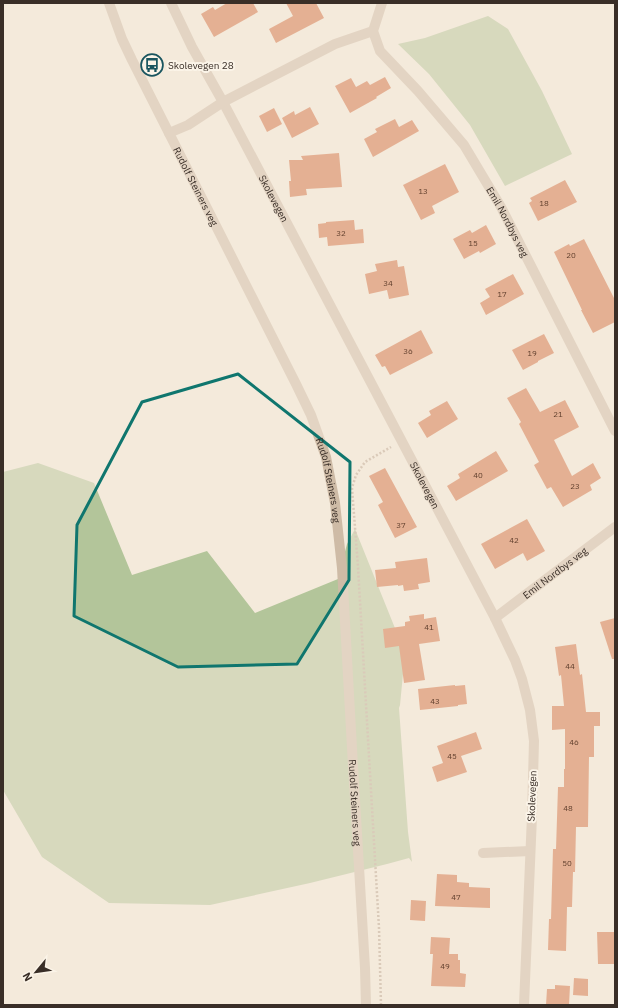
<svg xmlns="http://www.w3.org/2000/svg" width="618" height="1008" font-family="'IBM Plex Sans',sans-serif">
	<rect width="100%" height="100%" fill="#f4eadb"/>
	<g fill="#b3c59a">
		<path d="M488,16L508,29L542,91L572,154L505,186L470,125L429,74L398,44L425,38Z"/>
		<path d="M38,463L94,483L132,575L207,551L255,613L338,579L347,544L355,529L405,653L400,705L399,708L408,832L412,862L409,858L387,864L310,883L210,905L109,903L42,857L3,790V472Z"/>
	</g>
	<g fill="#d16c3d">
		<path d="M227,3H253L258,12L214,37L201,14L213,7L215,10Z"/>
		<path d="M286,3H316L324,18L276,43L269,29L293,16Z"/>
		<path d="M385,77L391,88L376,97L377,98L350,113L335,86L351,78L356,87L367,81L370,85Z"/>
		<path d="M310,107L319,124L292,138L282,118L294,111L295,115Z"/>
		<path d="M274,108L282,124L267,132L259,116Z"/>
		<path d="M395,119L399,127L412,120L419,131L373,157L364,139L377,132L375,129Z"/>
		<path d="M339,153L342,187L306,189L307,195L290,197L289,181H291L289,160H303L301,156Z"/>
		<path d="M445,164L459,192L432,206L435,213L421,220L403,185Z"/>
		<path d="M565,180L577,202L538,221L529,203L532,201L530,198Z"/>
		<path d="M354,220L355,230L363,229L364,243L328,246L327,237L319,238L318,224L326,223V222Z"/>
		<path d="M486,225L496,244L480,253L479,251L464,259L453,239L470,230L472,233Z"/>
		<path d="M584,239L615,300V322L593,333L581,310H582L554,252L569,244L570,246Z"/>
		<path d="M397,260L398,267L404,266L409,295L389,299L387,290L369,294L365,274L377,271L375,264Z"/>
		<path d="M513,274L524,294L486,315L480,303L490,297L485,289Z"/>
		<path d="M421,330L433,353L390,375L385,366L382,367L375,355Z"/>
		<path d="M544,334L554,353L538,361V362L523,370L512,350Z"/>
		<path d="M526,388L540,412L565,400L579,427L554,440L572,476L593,463L601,478L590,485L592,490L563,507L551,487L547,489L534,465L539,462L519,424L521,422L507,398Z"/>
		<path d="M447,401L458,419L427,438L418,423L431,415L429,411Z"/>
		<path d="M496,451L508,471L456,501L447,486L460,478L458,474Z"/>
		<path d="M385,468L417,527L395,538L378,505L383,502L369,476Z"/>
		<path d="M527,519L545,551L527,561L523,553L495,569L481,544Z"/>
		<path d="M427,558L430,582L418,584L419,589L404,591L403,585L398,586V585L377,587L375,570L396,568L395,562Z"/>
		<path d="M424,614V619L436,617L440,641L419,644L425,680L404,683L399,646L385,648L383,629L405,626V622L410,621L409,616Z"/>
		<path d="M615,618V659H612L600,622Z"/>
		<path d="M576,644L580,675L582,674L586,712H600V726H594V757H589L588,827H576L575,872H573L572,907H567L566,951L548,950L549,919H551L553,849H556L558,787H564V769H565V729L552,730V706H564L561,675L559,676L555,647Z"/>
		<path d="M455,685V686L465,685L467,704L458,705V706L420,710L418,689Z"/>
		<path d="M476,732L482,749L461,756L467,772L437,782L432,767L443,763L437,746Z"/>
		<path d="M437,874L457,875V882L469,883V887L490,888V908L435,906Z"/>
		<path d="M411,900L426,901L425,921L410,920Z"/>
		<path d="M597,932H615V964H598Z"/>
		<path d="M431,937L450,938L449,954H458V960H460V973L466,974L465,987L431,986L433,954H430Z"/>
		<path d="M574,978L588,979V996L573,995Z"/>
		<path d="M555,985L570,986L569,1005H546L547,989H555Z"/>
	</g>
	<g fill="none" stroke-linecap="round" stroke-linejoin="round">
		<path stroke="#baa590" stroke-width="2.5" stroke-dasharray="2 2" stroke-linecap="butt" d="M381,1005L379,928L358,567L352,488L356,475L365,462L391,447"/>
		<g stroke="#cebba6" stroke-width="10">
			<path id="s1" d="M109,3L122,39L132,60L296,384L311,415L326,457L335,503L342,568L353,766L365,968L366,1005"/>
			<path id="s2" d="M171,3L192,47L223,102L495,618L515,660L522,679L530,710L534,741L532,816L524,1005"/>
			<path id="s3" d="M382,3L373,31L380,51L418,91L464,145L501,207L615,431"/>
			<path d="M169,133L188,125L223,102L335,44L373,31"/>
			<path id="s4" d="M495,618L615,527"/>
			<path d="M483,853L530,851"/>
		</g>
	</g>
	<path d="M0 0H618V1008H0ZM238,374L350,462L349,580L297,664L178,667L74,616L77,525L142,402Z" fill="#f4eadb" fill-opacity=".55" fill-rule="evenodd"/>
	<path fill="none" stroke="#0f766e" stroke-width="3" stroke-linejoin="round" d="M238,374L350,462L349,580L297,664L178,667L74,616L77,525L142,402Z"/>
	<defs>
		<g id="bus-ring" transform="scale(1.15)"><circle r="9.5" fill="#fbf4e8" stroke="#19555f" stroke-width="1.5"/><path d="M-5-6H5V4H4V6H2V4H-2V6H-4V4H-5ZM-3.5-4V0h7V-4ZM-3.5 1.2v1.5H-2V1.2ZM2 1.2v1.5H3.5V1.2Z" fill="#19555f"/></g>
	</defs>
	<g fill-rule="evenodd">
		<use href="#bus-ring" x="152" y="65"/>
	</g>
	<g text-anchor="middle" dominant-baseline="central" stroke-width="4" stroke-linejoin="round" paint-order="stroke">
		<g font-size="8" fill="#5f3e2c">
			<text x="423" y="191">13</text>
			<text x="544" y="203">18</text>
			<text x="341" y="233">32</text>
			<text x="473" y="243">15</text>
			<text x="571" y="255">20</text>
			<text x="388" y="283">34</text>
			<text x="502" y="294">17</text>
			<text x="408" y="351">36</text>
			<text x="532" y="353">19</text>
			<text x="558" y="414">21</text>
			<text x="478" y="475">40</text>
			<text x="575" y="486">23</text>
			<text x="401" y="525">37</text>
			<text x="514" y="540">42</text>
			<text x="429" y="627">41</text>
			<text x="570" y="666">44</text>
			<text x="435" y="701">43</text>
			<text x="574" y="742">46</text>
			<text x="452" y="756">45</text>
			<text x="568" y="808">48</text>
			<text x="567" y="863">50</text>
			<text x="456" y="897">47</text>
			<text x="445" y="966">49</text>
		</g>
		<g font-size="10" fill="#392e27" stroke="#fbf4e8" text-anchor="start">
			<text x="168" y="65">Skolevegen 28</text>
		</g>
		<g font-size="10" fill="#392e27" stroke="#fbf4e8">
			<text stroke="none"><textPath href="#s1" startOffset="203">Rudolf Steiners veg</textPath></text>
			<text stroke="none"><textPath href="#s2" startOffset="221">Skolevegen</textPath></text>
			<text stroke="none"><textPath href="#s3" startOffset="265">Emil Nordbys veg</textPath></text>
			<text stroke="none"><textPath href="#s1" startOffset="527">Rudolf Steiners veg</textPath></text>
			<text stroke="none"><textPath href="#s2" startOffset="545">Skolevegen</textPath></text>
			<text stroke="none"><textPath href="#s4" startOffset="75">Emil Nordbys veg</textPath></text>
			<text transform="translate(532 796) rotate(-88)">Skolevegen</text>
			<text stroke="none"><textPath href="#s1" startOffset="851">Rudolf Steiners veg</textPath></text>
		</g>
	</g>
	<rect width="618" height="1008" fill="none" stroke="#392e27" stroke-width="8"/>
	<g transform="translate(36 972) rotate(241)" stroke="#fbf4e8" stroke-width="3" paint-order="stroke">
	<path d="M0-3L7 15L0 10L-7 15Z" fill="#392e27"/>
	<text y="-6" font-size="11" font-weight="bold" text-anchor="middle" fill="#392e27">N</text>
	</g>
</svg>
